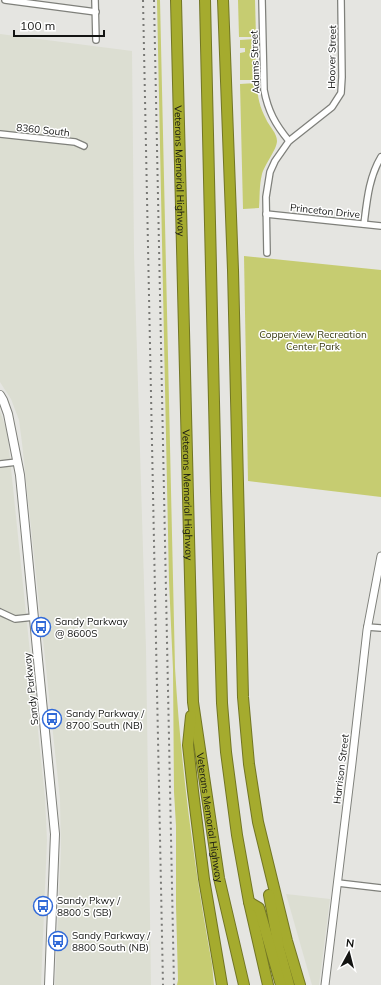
<svg xmlns="http://www.w3.org/2000/svg" width="381" height="985" font-family="Mulish,sans-serif">
	<rect width="100%" height="100%" fill="#e5e5e1"/>
	<g fill="#dcded2">
		<path d="M0,34L132,51L134,253L146,649L151,985H55L61,849L60,799L22,443L19,420L11,399L0,382Z"/>
		<path d="M0,411L6,428L8,439L45,798L47,840L41,985H0Z"/>
		<path d="M286,894L330,899L319,985H312Z"/>
	</g>
	<g fill="#c6cc71">
		<path d="M157,0H160L175,668C181,768 194,866 212,964L214,985H177L178,980L176,906V826L174,792L173,669L169,581Z"/>
		<path d="M238,0H255L256,37H239Z"/>
		<path d="M255,39L256,80H240V53L245,52V48H240V40Z"/>
		<path d="M257,83C257,96 260,108 266,119C269,126 277,133 277,141C277,149 265,164 262,174C259,186 260,197 259,208L243,209L240,84Z"/>
		<path d="M244,256L381,270V497L248,481Z"/>
	</g>
	<g fill="none" stroke-linecap="round" stroke-linejoin="round">
		<g stroke="#7f807b" stroke-width="8">
			<g id="minor">
				<path d="M5,0L96,12"/>
				<path d="M95,0L96,40"/>
				<path d="M262,0L264,90C268,111 275,124 289,141"/>
				<path d="M0,134L75,142L84,146"/>
				<path d="M266,214L381,226"/>
				<path d="M364,224C367,200 369,177 381,157"/>
				<path d="M267,253L266,197L270,172L275,161L289,141L332,107L341,93L342,77L341,0"/>
				<path d="M0,464L17,462"/>
				<path d="M0,612L15,619L34,617"/>
				<path d="M367,627L381,628"/>
				<path d="M338,883L381,888"/>
			</g>
		</g>
		<g stroke="#7f807b" stroke-width="9">
			<path id="tertiary" d="M325,985L352,763L367,630L381,556"/>
		</g>
		<g stroke="#7f807b" stroke-width="10">
			<path id="secondary" d="M0,395L3,400L8,414L20,475L55,834L49,985"/>
		</g>
		<g stroke="#727624" stroke-width="12">
			<g id="motorway">
				<path id="s1" d="M176,0L193,702L219,878L244,985"/>
				<path d="M205,0L216,491L222,703L226,752L237,835L249,902L268,985"/>
				<path d="M223,0L233,270L243,697L249,764L258,822L287,941L300,985"/>
				<path d="M191,716L188,745L193,791L204,879L222,985"/>
				<path d="M269,895L279,948L289,985"/>
				<path d="M249,902L259,908L281,985"/>
			</g>
		</g>
		<use href="#minor" stroke="#fff" stroke-width="5.5"/>
		<use href="#tertiary" stroke="#fff" stroke-width="7"/>
		<use href="#secondary" stroke="#fff" stroke-width="8"/>
		<use href="#motorway" stroke="#a5ab2e" stroke-width="10"/>
		<g stroke="#787875" stroke-width="2" stroke-dasharray="2 4" stroke-linecap="butt">
			<path d="M143,0L163,985"/>
			<path d="M154,0L174,985"/>
		</g>
	</g>
	<defs>
		<g id="bus-ring" transform="scale(1)"><circle r="9.5" fill="#fff" stroke="#316ad8" stroke-width="1.5"/><path d="M-5-6H5V4H4V6H2V4H-2V6H-4V4H-5ZM-3.5-4V0h7V-4ZM-3.5 1.2v1.5H-2V1.2ZM2 1.2v1.5H3.5V1.2Z" fill="#316ad8"/></g>
	</defs>
	<g fill-rule="evenodd">
		<use href="#bus-ring" x="41" y="627"/>
		<use href="#bus-ring" x="52" y="719"/>
		<use href="#bus-ring" x="43" y="906"/>
		<use href="#bus-ring" x="58" y="941"/>
	</g>
	<g text-anchor="middle" dominant-baseline="central" stroke-width="3" stroke-linejoin="round" paint-order="stroke">
		<g font-size="10" fill="#131412" stroke="#fff">
			<text transform="translate(332 57) rotate(-89)">Hoover Street</text>
			<text transform="translate(255 62) rotate(-92)">Adams Street</text>
			<text transform="translate(43 130) rotate(6)">8360 South</text>
			<text stroke="none"><textPath href="#s1" startOffset="171">Veterans Memorial Highway</textPath></text>
			<text transform="translate(325 211) rotate(6)">Princeton Drive</text>
			<text stroke="none"><textPath href="#s1" startOffset="495">Veterans Memorial Highway</textPath></text>
			<text transform="translate(31 689) rotate(-96)">Sandy Parkway</text>
			<text transform="translate(341 769) rotate(-83)">Harrison Street</text>
			<text stroke="none"><textPath href="#s1" startOffset="819">Veterans Memorial Highway</textPath></text>
		</g>
		<g font-size="10" fill="#36380f" stroke="#fff">
			<text x="313" y="334">Copperview Recreation<tspan x="313" dy="12">Center Park</tspan></text>
		</g>
		<g font-size="10" fill="#131412" stroke="#fff" text-anchor="start">
			<text x="55" y="621">Sandy Parkway<tspan x="55" dy="12">@ 8600S</tspan></text>
			<text x="66" y="713">Sandy Parkway /<tspan x="66" dy="12">8700 South (NB)</tspan></text>
			<text x="57" y="900">Sandy Pkwy /<tspan x="57" dy="12">8800 S (SB)</tspan></text>
			<text x="72" y="935">Sandy Parkway /<tspan x="72" dy="12">8800 South (NB)</tspan></text>
		</g>
	</g>
	<g transform="translate(349 953) rotate(7)" stroke="#ffffff" stroke-width="3" paint-order="stroke">
	<path d="M0-3L7 15L0 10L-7 15Z" fill="#131412"/>
	<text y="-6" font-size="11" font-weight="bold" text-anchor="middle" fill="#131412">N</text>
	</g>
	<path d="M14 30v6h90v-6" fill="none" stroke="#131412" stroke-width="2"/>
	<text x="20" y="30" font-size="12" fill="#131412" stroke="#ffffff" stroke-width="3" paint-order="stroke">100 m</text>
</svg>
